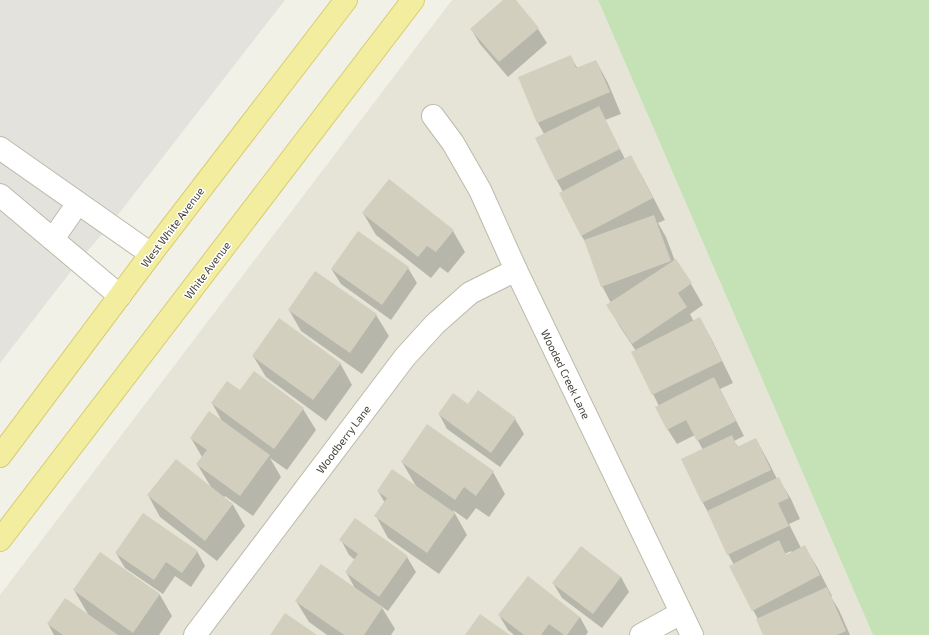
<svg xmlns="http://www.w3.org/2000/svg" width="929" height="635" font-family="'Exo 2',sans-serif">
	<rect width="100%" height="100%" fill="#f2f1e8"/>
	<path fill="#e5e4d6" d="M452,0H598L873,635H0V595Z"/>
	<path fill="#e4e2dc" d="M0,0H285L110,225L79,261L0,363Z"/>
	<path fill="#c4e2b5" d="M598,0H929V635H873Z"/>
	<g fill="#0003" fill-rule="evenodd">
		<path d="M504,0H514L538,29L547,43L508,77L480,44L471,29Z"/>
		<path d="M570,56L578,69L596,61L608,83L621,114L605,120L625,159L631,157L643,178L665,220L658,223L666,237L675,261L691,284L703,305L690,314L694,322L700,319L712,340L733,383L720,389L744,436L734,441L738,447L756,439L768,461L777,479L778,478L791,499L800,519L789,524L801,548L804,546L817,567L832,596L831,597L839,610L850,635H764L758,619L753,610L734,565L728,554L709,514L703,503V450L695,435L677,444L668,430L657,407L659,406L632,352L636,351L620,327L608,305L611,303L602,286L586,243L581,235L563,192L557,181L544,134L538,123ZM791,551L792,553L786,556L785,554Z"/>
		<path d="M363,213L453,231L465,252L448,273L440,267L431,278L376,235Z"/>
		<path d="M358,233L408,268L417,283L391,320L341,284L332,270Z"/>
		<path d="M315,272L376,315L389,336L362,374L301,331L289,310Z"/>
		<path d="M253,356L340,363L352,385L326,421L266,377Z"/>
		<path d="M254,373L303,409L316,430L287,470L270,458L281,477L253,516L225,496L224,498L233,505L245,526L217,561L160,517L148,495L211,487L197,464L202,457L191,438L223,423L212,403L240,391Z"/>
		<path d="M468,406L515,419L524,434L500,467L447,429L439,414Z"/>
		<path d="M402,462L493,472L505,494L489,517L476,508L467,520L453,510L467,535L439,574L388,538L376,516L385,503L378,491L416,486Z"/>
		<path d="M341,540L407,557L416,572L388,611L381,606L395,629L391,635H327L309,622L296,601L356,590L346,572L355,560L349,555Z"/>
		<path d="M581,547L621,577L629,592L602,628L562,598L553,583Z"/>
		<path d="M197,551L205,566L191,587L175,576L163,594L125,568L116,553Z"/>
		<path d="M100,553L160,595L172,616L159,635H54L48,624L89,616L74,590Z"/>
		<path d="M499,615L580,617L588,632L586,635H514L508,630Z"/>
	</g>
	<g fill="#d2cfbe">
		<path d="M503,0H516L539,28L499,62L470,29Z"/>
		<path d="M571,55L576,68L596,60L610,92L537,123L518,77Z"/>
		<path d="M599,106L620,149L556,181L535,138Z"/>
		<path d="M631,155L653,198L581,236L559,193Z"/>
		<path d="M389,179L454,230L436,252L427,246L418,257L362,213Z"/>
		<path d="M654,215L671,261L601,287L584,240Z"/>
		<path d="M358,231L409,267L382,305L331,269Z"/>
		<path d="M676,259L692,283L678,293L687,307L632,344L606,305Z"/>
		<path d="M315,271L377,314L350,353L288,310Z"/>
		<path d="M700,317L722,361L652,395L631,352Z"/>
		<path d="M279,318L341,363L313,400L252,356Z"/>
		<path d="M254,371L304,408L274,449L211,403L227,381L240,390Z"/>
		<path d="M714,377L736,421L697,441L686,420L667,430L655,407Z"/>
		<path d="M478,390L516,418L491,453L438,414L453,393L468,404Z"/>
		<path d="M209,411L270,455L240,496L196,464L207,450L190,438Z"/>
		<path d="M427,424L494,471L476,496L464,487L455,500L401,462Z"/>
		<path d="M732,435L737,447L756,438L771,470L702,503L681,459Z"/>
		<path d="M176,459L233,504L205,541L147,495Z"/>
		<path d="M392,469L455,513L427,553L374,516L387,498L377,491Z"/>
		<path d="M779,477L789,498L778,503L789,526L727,555L707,511Z"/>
		<path d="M143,513L198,551L182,573L166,562L154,580L115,553Z"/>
		<path d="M355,518L408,556L379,597L345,572L358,554L339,540Z"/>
		<path d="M779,540L786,555L805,545L820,575L752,611L729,566Z"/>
		<path d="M581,546L621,577L593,614L552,583Z"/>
		<path d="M100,552L160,594L133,633L73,590Z"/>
		<path d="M321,564L383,607L364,635H344L295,601Z"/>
		<path d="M528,576L580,617L567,635H564L549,624L541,635H524L498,615Z"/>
		<path d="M827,587L846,631L837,635H763L756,619Z"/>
		<path d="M65,598L118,635H63L47,624Z"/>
		<path d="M285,613L317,635H270Z"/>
		<path d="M480,614L510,635H465Z"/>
	</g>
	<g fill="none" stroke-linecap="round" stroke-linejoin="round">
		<g stroke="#bcbaab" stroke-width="24">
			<g id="minor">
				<path d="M433,116L453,143L480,190L516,270L692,635"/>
				<path d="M0,148L151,254"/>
				<path d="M0,195L120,296"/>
				<path d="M53,239L78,203"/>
				<path d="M195,635L405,357L435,324L470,293L516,270"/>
				<path d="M641,635L681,613"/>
			</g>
		</g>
		<g stroke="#d7cd71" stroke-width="24">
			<g id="major">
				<path d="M0,456L151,254L346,0"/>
				<path d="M0,540L413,0"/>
			</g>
		</g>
		<use href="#minor" stroke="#fff" stroke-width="22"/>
		<use href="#major" stroke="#f3ed9f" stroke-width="22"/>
	</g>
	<g text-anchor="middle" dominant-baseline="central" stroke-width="3" stroke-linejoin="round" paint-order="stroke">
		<g font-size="11" fill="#444237" stroke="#fff">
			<text transform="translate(172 227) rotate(-53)">West White Avenue</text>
			<text transform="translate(207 270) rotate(-53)">White Avenue</text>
			<text transform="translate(566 374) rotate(64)">Wooded Creek Lane</text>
			<text transform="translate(343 439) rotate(-53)">Woodberry Lane</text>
		</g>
	</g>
</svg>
